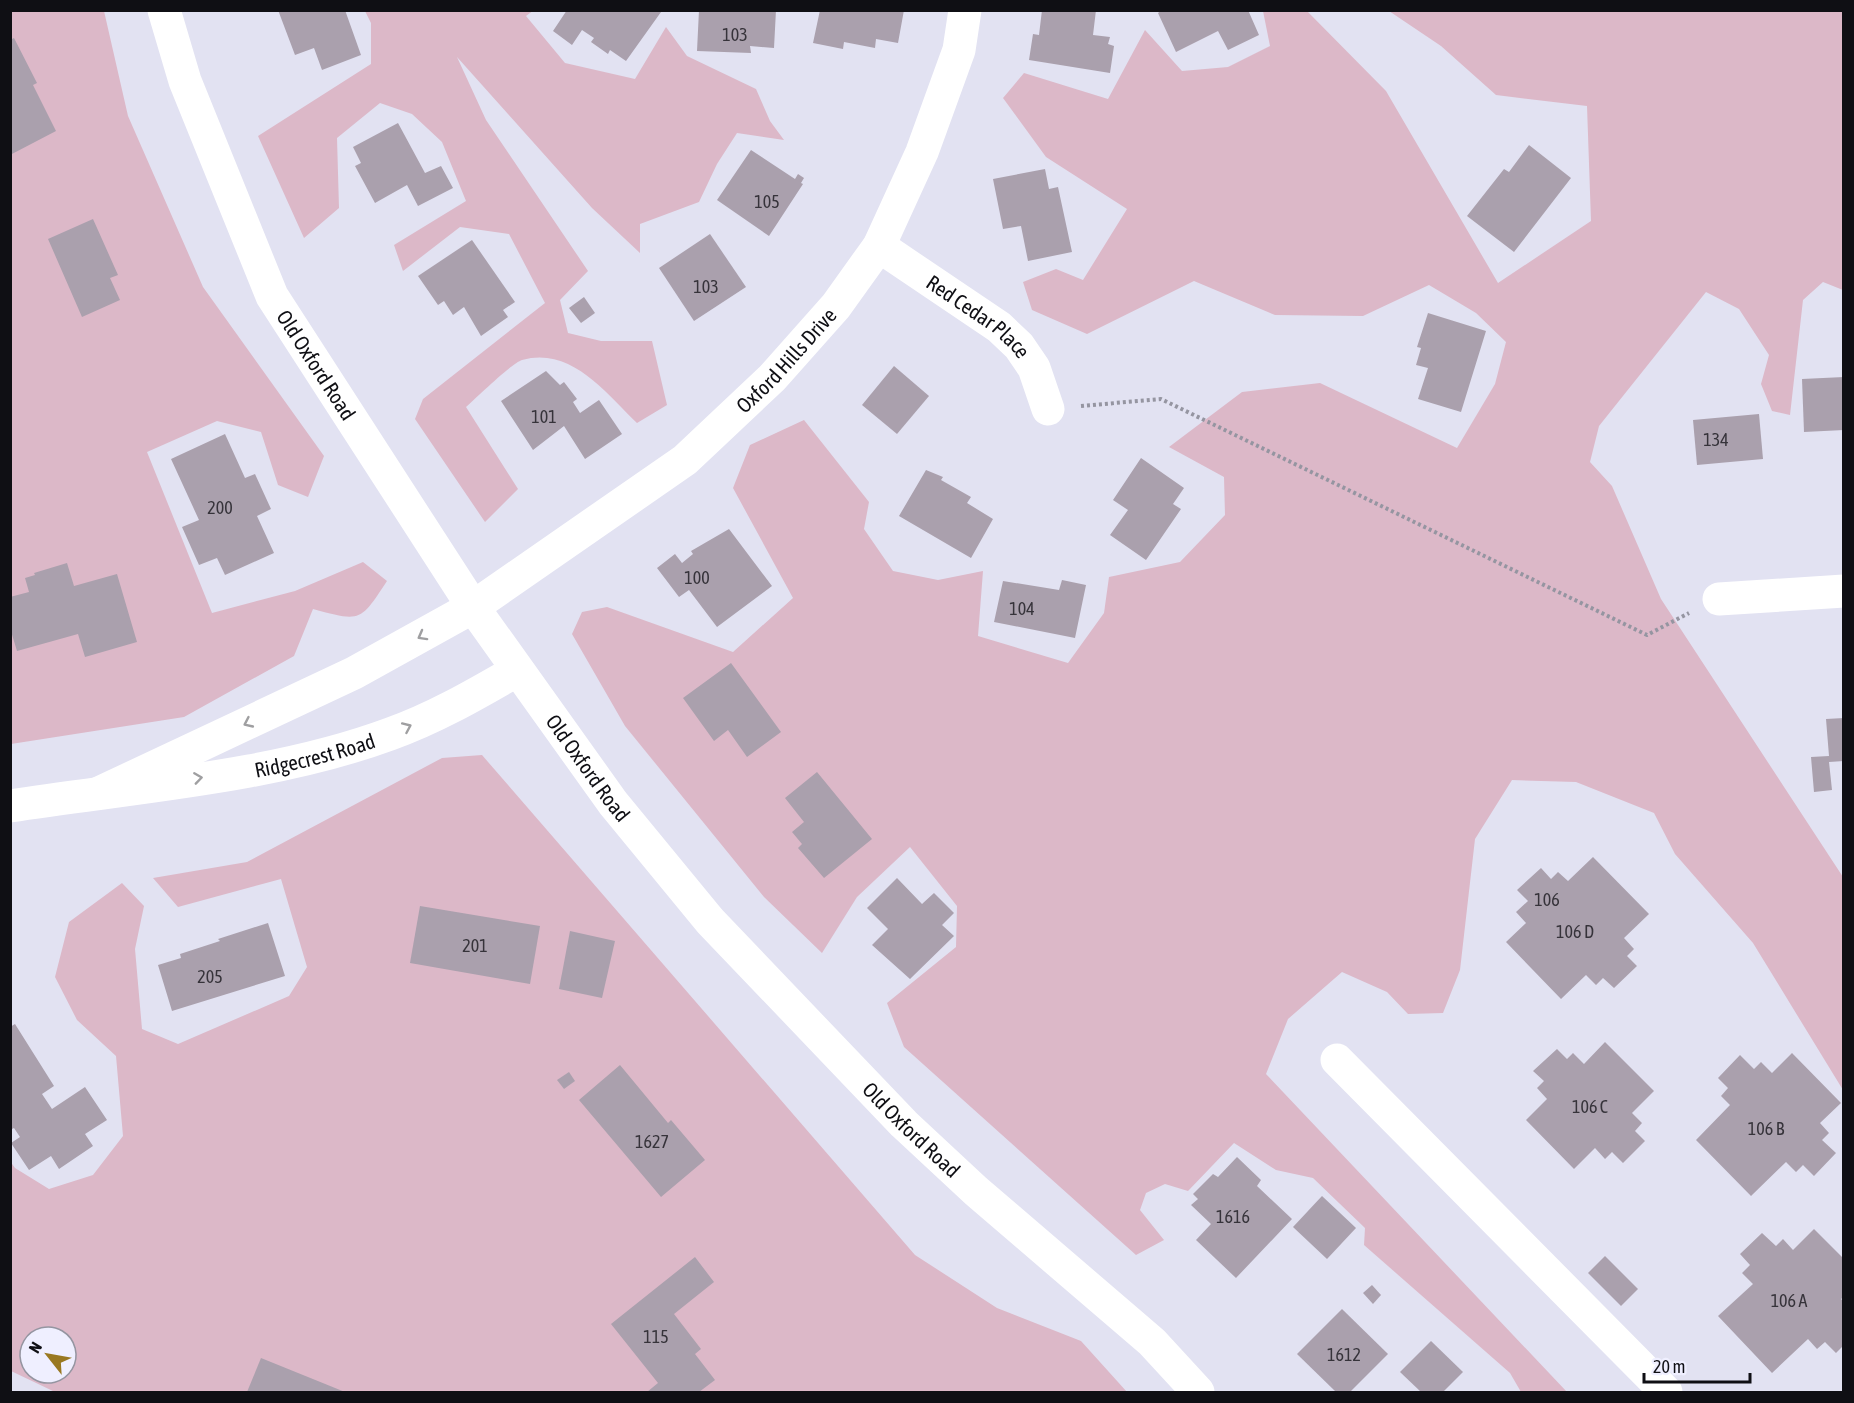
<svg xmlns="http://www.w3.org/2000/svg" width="1854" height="1403" font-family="'Asap Condensed',sans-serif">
	<rect width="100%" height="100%" fill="#e2e2f2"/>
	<g fill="#dcb8c8" fill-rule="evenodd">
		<path d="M534,10L526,16L565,63L635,79L666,27L687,56L756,89L770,121L784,140L737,133L717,164L699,202L640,224V253L592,208L457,57L486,120L588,271L560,300L568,333L601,341H652L667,405L637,423C606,393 571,346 522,360C512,363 476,398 466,407L518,489L485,522L415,419L423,399L545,303L509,234L460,227L403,271L394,245L466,201L442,142L412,114L380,103L337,138L339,208L304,238L258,136L371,64V23L365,11Z"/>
		<path d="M11,11H104L128,116L203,287L324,456L308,497L278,485L261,432L217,421L147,452L212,613L295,591L363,562L387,581C360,622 361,622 313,609L294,656L184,717L11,744Z"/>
		<path d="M1263,11H1307L1386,91L1498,283L1591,221L1587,106L1496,95L1441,46L1389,11H1843V290L1823,282L1803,300L1790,415L1772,411L1761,384L1769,355L1739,309L1706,292L1599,426L1590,462L1612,486L1661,599L1843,877V1090L1753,943L1675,854L1654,813L1576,782L1512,780L1475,839L1460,970L1443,1013L1408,1014L1387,992L1342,972L1288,1019L1266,1074L1567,1392H1521L1510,1373L1364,1245L1365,1228L1313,1178L1276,1170L1234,1143L1188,1191L1165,1184L1146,1193L1140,1210L1164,1240L1136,1255L904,1047L887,1003L956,947L957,906L910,847L857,897L822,953L764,897L625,726L572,634L582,612L607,607L733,652L793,598L733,488L750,445L804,420L869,502L864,529L893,571L938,580L983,571L978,636L1068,663L1104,613L1109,577L1180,562L1225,515L1224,477L1169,447L1242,392L1320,383L1457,448L1495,384L1506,342L1476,313L1429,285L1363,316L1275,315L1194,281L1087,334L1032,310L1023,282L1056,269L1083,280L1127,209L1046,157L1003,98L1024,73L1108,99L1145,30L1182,71L1228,67L1270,46Z"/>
		<path d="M482,755L915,1255L997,1308L1081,1341L1127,1392H55L11,1371L10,1161L15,1168L49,1189L93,1175L123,1136L116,1056L77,1020L55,977L69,922L122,883L144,906L135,949L142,1029L178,1044L289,996L307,967L281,879L178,907L153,878L247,862L442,758ZM30,1337H66V1373H30Z"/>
	</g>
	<g fill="#aaa0ad">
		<path d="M278,10H345L361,55L322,70L314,48L295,55Z"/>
		<path d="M567,10H659L661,12L626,61L610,50L608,54L591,42L594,38L582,30L572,45L553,31Z"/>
		<path d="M699,10H776L774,48L750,46L751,53L697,51Z"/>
		<path d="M820,10H904L898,43L876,39L875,48L844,42L843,49L813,43Z"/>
		<path d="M1042,10H1096L1093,35L1110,37L1108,44L1114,46L1110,73L1029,60L1033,34L1039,35Z"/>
		<path d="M1162,10H1248L1259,35L1228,50L1218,31L1176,52L1158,13Z"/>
		<path d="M14,38L37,83L33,85L56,131L10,155V40Z"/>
		<path d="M398,123L425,173L441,166L453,188L418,206L407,185L375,203L355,166L361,163L353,147Z"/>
		<path d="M1529,145L1571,178L1514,252L1467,216L1504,169L1509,172Z"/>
		<path d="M751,150L795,179L798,174L804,178L801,183L803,184L769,236L717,200Z"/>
		<path d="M1045,169L1049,189L1058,187L1072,252L1028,261L1021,226L1003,229L993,179Z"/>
		<path d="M93,219L118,275L110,278L120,300L82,317L48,239Z"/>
		<path d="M710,234L746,287L694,321L659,268Z"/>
		<path d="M472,240L515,302L503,310L508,317L481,336L464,307L453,315L444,301L438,305L418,276Z"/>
		<path d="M584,297L595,313L581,323L569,308Z"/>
		<path d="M1428,313L1486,331L1461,412L1418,399L1428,368L1416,365L1421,348L1417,347Z"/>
		<path d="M894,366L929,396L897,434L862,405Z"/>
		<path d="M546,371L560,385L564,382L577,399L573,402L580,413L599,400L622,434L585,459L564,426L533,450L501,401Z"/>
		<path d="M1844,377V430L1804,432L1802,379Z"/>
		<path d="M1759,414L1763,459L1697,465L1693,420Z"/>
		<path d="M225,434L245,478L255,474L271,509L257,516L274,553L225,575L217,558L199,565L182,527L199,520L171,459Z"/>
		<path d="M1141,458L1184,488L1173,504L1181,509L1146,560L1110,535L1128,510L1113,500Z"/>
		<path d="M926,470L943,477L941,480L971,497L967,503L993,519L971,558L899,516Z"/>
		<path d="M729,529L772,586L717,627L689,590L679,597L657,568L675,554L682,563L693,554L691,551Z"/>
		<path d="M67,563L74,586L117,574L137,642L85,657L78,634L17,651L10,628V597L29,592L25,578L35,575L34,573Z"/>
		<path d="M1062,580L1086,585L1075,638L994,622L1003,581L1059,590Z"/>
		<path d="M731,663L781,732L747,757L728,730L714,741L683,698Z"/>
		<path d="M1844,718V761L1829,762L1832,790L1814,792L1811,757L1829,756L1826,719Z"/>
		<path d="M817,772L872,839L824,878L798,848L802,844L792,832L804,822L785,798Z"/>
		<path d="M1593,857L1649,914L1624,938L1634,949L1627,956L1637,966L1614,988L1603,978L1596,985L1586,975L1561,999L1506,942L1526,923L1516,912L1528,901L1517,890L1541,868L1551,879L1558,872L1568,881Z"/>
		<path d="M897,878L922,904L934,893L954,913L942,925L954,936L910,979L872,945L888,929L867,908Z"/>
		<path d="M420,906L540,926L530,984L410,963Z"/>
		<path d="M268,923L285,976L172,1011L158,965L181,958L180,954L220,941L218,939Z"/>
		<path d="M570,931L615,941L602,998L559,989Z"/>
		<path d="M15,1024L54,1086L42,1094L52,1109L85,1087L107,1120L85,1134L93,1146L59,1169L51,1156L29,1170L11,1143L20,1137L14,1128L10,1130V1027Z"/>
		<path d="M1605,1042L1654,1091L1632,1113L1642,1123L1635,1131L1645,1141L1623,1163L1612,1152L1605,1159L1595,1148L1574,1169L1526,1120L1547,1099L1537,1088L1544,1081L1533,1071L1557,1049L1567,1059L1573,1053L1584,1064Z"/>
		<path d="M1792,1053L1841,1103L1820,1123L1829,1133L1822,1140L1836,1153L1814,1176L1803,1165L1796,1172L1786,1162L1751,1196L1696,1140L1730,1105L1721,1096L1728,1088L1718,1078L1740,1055L1754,1069L1761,1062L1772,1073Z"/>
		<path d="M620,1065L668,1123L671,1120L705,1160L661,1197L579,1100Z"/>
		<path d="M569,1072L575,1081L564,1089L557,1080Z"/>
		<path d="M1237,1157L1261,1180L1257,1186L1292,1219L1236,1278L1196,1240L1211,1224L1191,1205L1198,1199L1193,1194L1213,1174L1218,1177Z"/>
		<path d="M1322,1196L1356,1228L1327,1259L1293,1227Z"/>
		<path d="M1814,1229L1844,1259V1297L1841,1299L1844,1302V1345L1836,1353L1825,1342L1817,1349L1808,1339L1772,1373L1718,1316L1753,1284L1742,1273L1750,1265L1740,1254L1762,1233L1776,1246L1783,1239L1793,1250Z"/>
		<path d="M1605,1256L1638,1289L1621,1306L1588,1273Z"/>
		<path d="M695,1257L714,1282L674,1314L701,1349L695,1354L715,1380L699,1392H647L658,1383L611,1324Z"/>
		<path d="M1372,1285L1381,1295L1373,1304L1363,1293Z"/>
		<path d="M1342,1309L1388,1354L1350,1392H1336L1297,1354Z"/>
		<path d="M1431,1341L1463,1372L1443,1392H1421L1400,1372Z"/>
		<path d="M261,1358L345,1392H247Z"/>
	</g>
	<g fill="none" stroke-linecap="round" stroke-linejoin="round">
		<path stroke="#9595a1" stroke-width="4" stroke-dasharray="3 3" stroke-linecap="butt" d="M1081,406L1161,399L1647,635L1689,613"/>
		<g stroke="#fff" stroke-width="33">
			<path id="s1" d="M164,10L185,81L272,296L473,607L613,803L710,921L904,1124L976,1191L1152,1342L1198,1392"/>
			<path id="s2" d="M879,246L999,327L1019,346L1034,368L1048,409"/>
			<path d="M1719,599L1844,591"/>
			<path id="s3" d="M99,793L354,673L473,607L685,460L772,378L836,306L879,246L922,152L959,50L965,10"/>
			<path id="s4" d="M10,806C133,787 274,777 390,734C435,718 476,694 516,671"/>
			<path d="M1337,1060L1666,1392"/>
		</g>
	</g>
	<defs><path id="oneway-chevron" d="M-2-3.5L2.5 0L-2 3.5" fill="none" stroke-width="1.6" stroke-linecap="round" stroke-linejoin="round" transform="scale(1.5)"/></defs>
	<g stroke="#9f9fa1">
		<use href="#oneway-chevron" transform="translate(422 636) rotate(151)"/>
		<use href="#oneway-chevron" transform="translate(248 723) rotate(155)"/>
		<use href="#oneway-chevron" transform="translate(407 727) rotate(-24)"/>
		<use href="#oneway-chevron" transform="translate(198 778) rotate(-8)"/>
	</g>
	<g text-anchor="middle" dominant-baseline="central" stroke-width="6" stroke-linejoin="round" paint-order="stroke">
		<g font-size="18" fill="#36333a">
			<text x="735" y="34">103</text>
			<text x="767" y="201">105</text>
			<text x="706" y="286">103</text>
			<text x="544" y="416">101</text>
			<text x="1716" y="439">134</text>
			<text x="220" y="507">200</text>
			<text x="697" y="577">100</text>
			<text x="1022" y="608">104</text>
			<text x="1547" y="899">106</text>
			<text x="1575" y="931">106 D</text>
			<text x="475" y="945">201</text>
			<text x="210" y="976">205</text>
			<text x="1590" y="1106">106 C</text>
			<text x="1766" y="1128">106 B</text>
			<text x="652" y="1141">1627</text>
			<text x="1233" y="1216">1616</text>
			<text x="1789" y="1300">106 A</text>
			<text x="656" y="1336">115</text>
			<text x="1344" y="1354">1612</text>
		</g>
		<g font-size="21" fill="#0f0f14" stroke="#efefff">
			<text stroke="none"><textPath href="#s2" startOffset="122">Red Cedar Place</textPath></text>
			<text stroke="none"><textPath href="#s3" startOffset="818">Oxford Hills Drive</textPath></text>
			<text stroke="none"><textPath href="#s1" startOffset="388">Old Oxford Road</textPath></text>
			<text stroke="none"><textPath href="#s4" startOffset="309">Ridgecrest Road</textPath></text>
			<text stroke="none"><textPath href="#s1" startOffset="874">Old Oxford Road</textPath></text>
			<text stroke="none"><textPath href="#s1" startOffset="1360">Old Oxford Road</textPath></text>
		</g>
	</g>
	<rect width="1854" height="1403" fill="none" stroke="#0f0f14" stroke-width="24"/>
	<g transform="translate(48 1355) rotate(301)"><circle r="28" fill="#efefff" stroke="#9595a1" stroke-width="1.5"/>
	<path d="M0-4.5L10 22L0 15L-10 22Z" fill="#997821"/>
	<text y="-9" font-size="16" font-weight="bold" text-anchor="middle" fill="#0f0f14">N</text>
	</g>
	<path d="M1644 1373v9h106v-9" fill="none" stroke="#0f0f14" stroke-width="3"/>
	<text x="1653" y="1373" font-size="18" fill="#0f0f14" stroke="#efefff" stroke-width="4.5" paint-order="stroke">20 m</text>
</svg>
